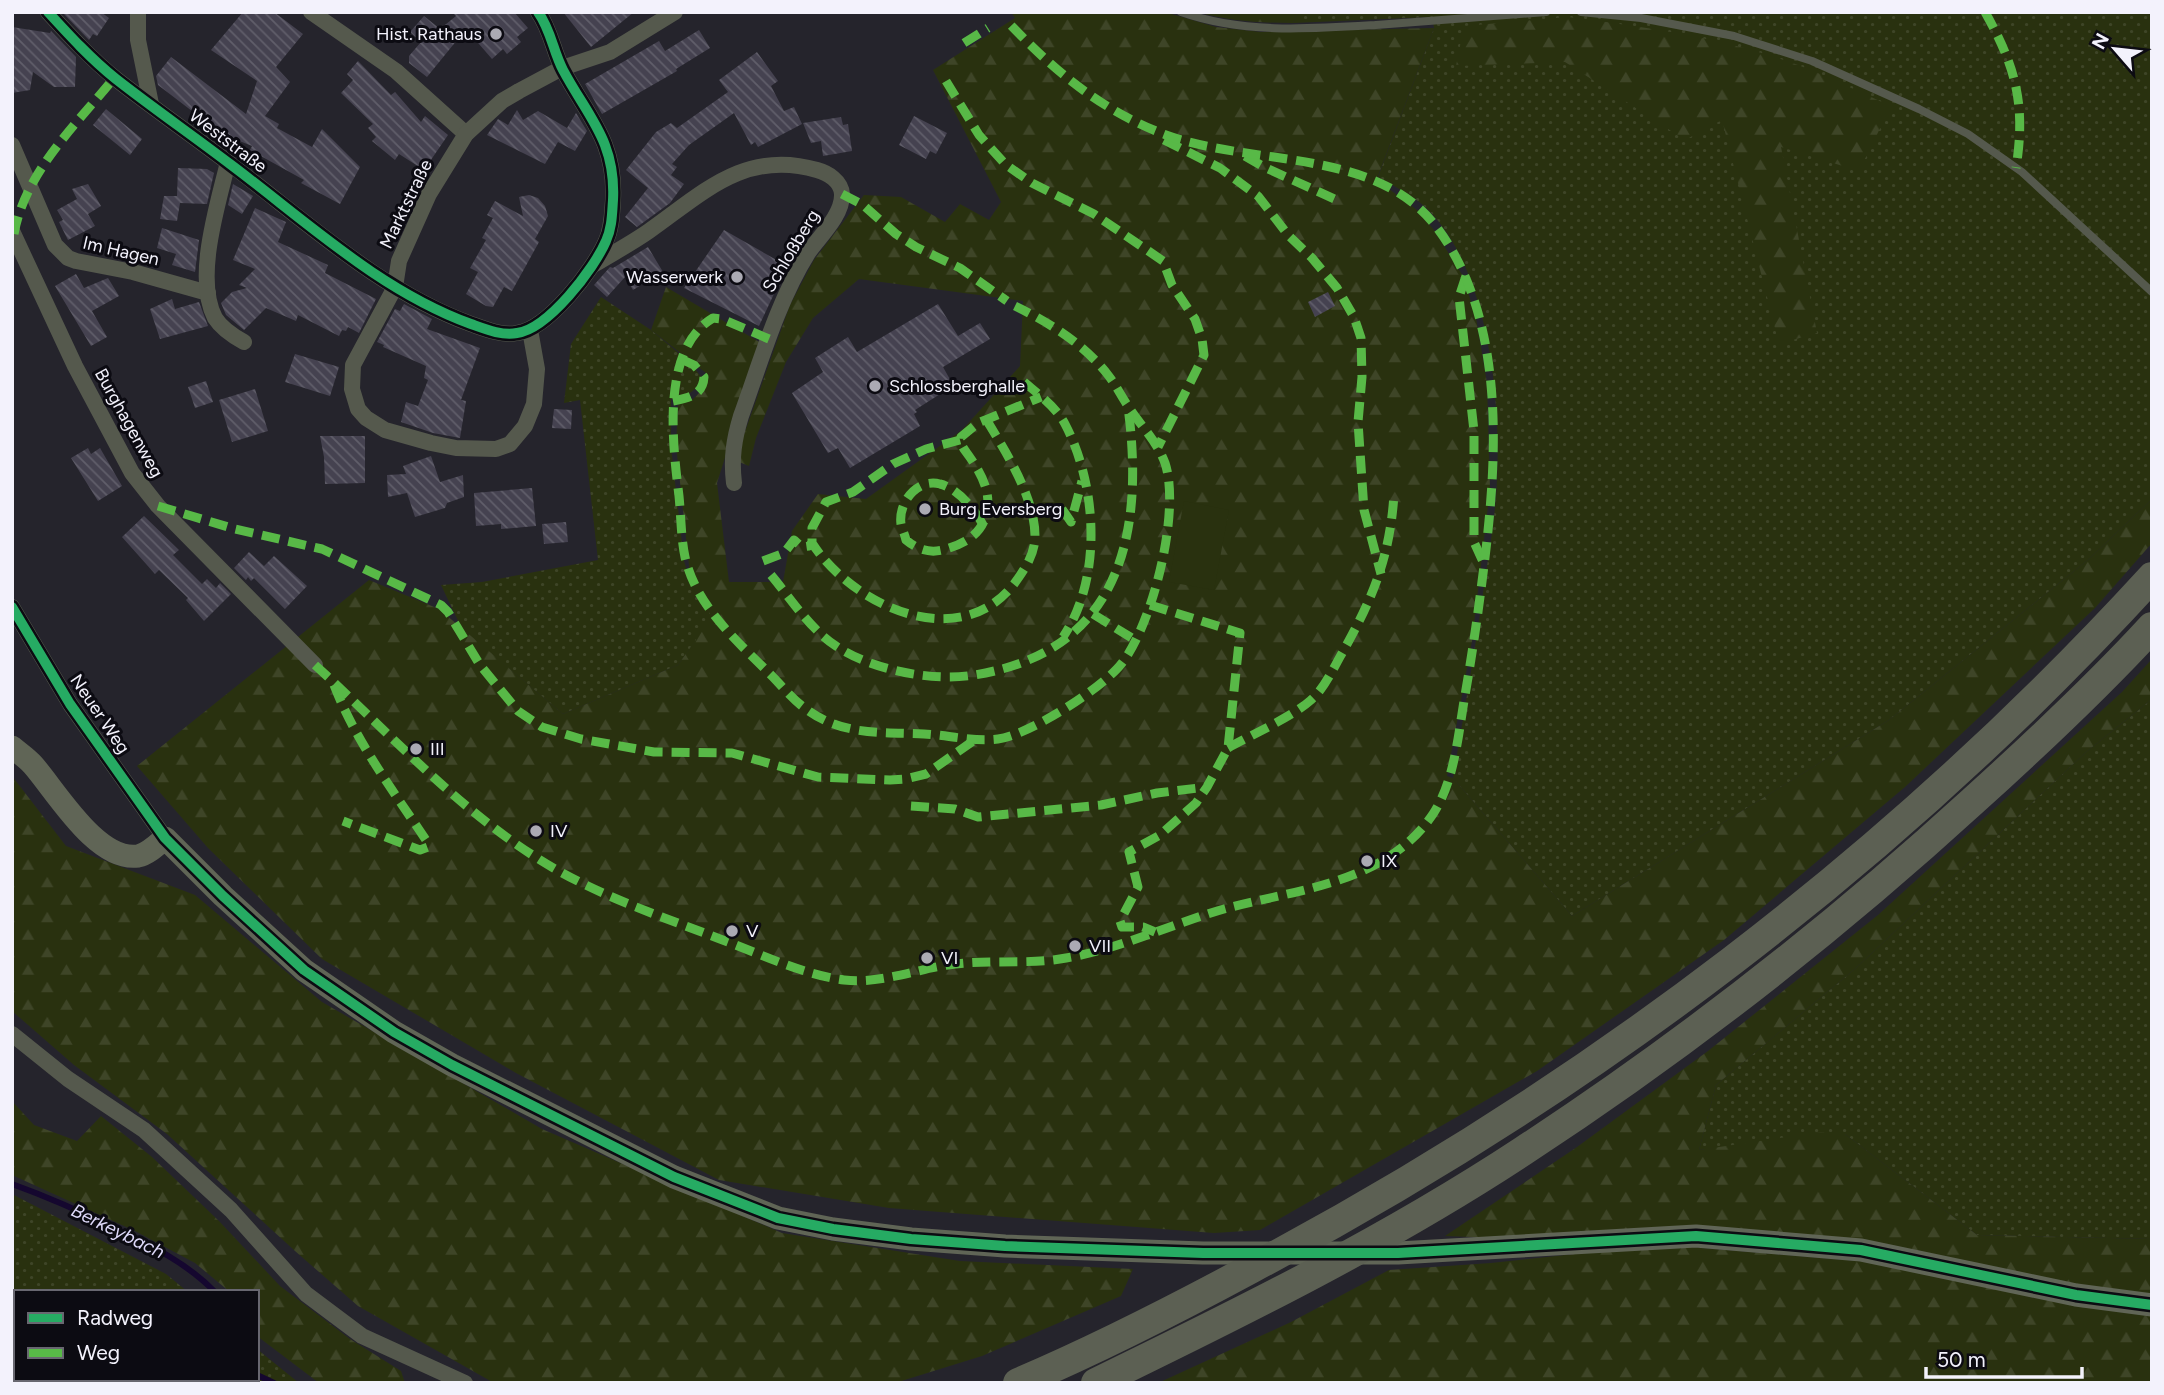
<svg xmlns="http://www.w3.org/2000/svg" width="2164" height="1395" font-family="Figtree,sans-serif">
	<defs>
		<pattern id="grass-dots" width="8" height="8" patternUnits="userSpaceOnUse" patternTransform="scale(1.75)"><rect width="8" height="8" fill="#29310f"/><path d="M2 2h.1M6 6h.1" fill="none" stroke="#3e4527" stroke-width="1.8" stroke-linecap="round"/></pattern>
		<pattern id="forest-firs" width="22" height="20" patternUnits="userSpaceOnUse" patternTransform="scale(1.75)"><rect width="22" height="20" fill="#29310f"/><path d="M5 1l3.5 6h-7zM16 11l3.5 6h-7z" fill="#3e4527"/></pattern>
		<pattern id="building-back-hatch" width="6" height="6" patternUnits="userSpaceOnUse" patternTransform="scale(1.75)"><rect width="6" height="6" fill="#454250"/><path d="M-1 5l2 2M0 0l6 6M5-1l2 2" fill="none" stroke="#605e6a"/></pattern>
	</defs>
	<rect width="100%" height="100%" fill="#25242c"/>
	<g fill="url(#grass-dots)">
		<path d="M1298,12H2152V499L2089,559L1889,720L1572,916L1453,778C1464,712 1476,646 1485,579C1490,546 1496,512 1497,479C1501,397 1488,263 1423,205C1410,194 1392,185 1378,177L1434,28L1432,17L1293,23Z"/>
		<path d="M601,297L651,330L682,356L681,360L693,366L701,377C697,393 686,396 671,399V447L684,561L691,584L713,617L678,665L563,714L462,629L441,585L482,582L598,560L580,400L564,403L571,344Z"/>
		<path d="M2152,699V1239L1977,1235L1845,1134L1699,1150L1716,1085L1856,968L2085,753Z"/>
		<path d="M12,1194L166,1274L188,1292H16V1379H257V1349L299,1383H12Z"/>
	</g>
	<g fill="url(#forest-firs)">
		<path d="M1011,12H1165L1216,27L1261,32L1434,28L1375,184L1389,189L1417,210L1434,230L1463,276L1476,318L1487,383L1490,489L1472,641L1447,776L1453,778L1572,916L1889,720L2089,559L2152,499V543L2095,608L1905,787L1724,940L1537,1071L1260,1230L1214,1233L889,1208L719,1180L516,1073L322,959L208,848L137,766L369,580L439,609L563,714L678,665L712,617L691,584L676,445L678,405L693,399L705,387L706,373L651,330L666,287L761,343L717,483L729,582H783L792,531L818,494L866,499L962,430L1020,366L1023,301L859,279L813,318L786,362L756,438L749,466L739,462L742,440L790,305L814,260L864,195L901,197L945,222L960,204L989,220L1001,202L933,70L1015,18Z"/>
		<path d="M1197,12H1298L1293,23C1260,23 1229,21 1197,12Z"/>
		<path d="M1568,17C1645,27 1725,38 1798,65C1830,77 1861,93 1891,106L1859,171L1781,147L1817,333L1779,344L1722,120L1685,140L1565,62L1456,66L1464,26Z"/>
		<path d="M2152,659V699L2085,753L1856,968L1716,1085L1699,1150L1821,1132L1845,1134L1977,1235L2152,1239V1383H1158L1291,1322L1389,1270L1491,1263L1584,1253L1691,1247L1858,1261L1933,1254L1445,1236L1577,1147L1708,1051L1878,915L2122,692Z"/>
		<path d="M12,776L66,846L195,895L322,1002L542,1129L782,1233L960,1261L1133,1269L1121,1296L982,1356L895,1383H494L358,1306L295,1251L167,1134L74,1065L12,1011Z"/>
		<path d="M12,1101L34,1125L77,1141L101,1116L152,1157L219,1221L280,1286L350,1339L401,1371L405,1383H319L257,1336V1292H230L195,1263L135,1231L12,1175Z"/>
	</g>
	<path fill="#29310f" d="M1184,501L1229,510L1214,590L1169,582Z"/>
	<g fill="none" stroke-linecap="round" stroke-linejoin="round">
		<g stroke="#15072f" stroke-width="6">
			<path d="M12,1184C48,1197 82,1212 116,1229C152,1246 187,1263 215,1292"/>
			<path d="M257,1375L274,1383"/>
		</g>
	</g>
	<g fill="url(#building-back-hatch)">
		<path d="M62,12H101L109,18L97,36L93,34L89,40Z"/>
		<path d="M243,12H274L303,34L276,67L290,82L265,116L279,124L277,128L312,147L322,129L360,167L340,204L301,183L304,180L250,150L252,146L222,134L158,85L156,76L171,57L246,114L257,81L211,50Z"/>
		<path d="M452,12H514L528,28L517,37L521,42L507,54L503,49L492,59L466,29L427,77L409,63V56L421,42L410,32L424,16L440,29L456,16Z"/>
		<path d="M563,12H634L591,47Z"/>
		<path d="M12,27L50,33L51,31L76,57L75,87H54L33,72L30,90L12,93Z"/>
		<path d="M699,30L710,48L676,69L677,71L602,114L585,84L659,41L665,51Z"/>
		<path d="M757,52L778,81L771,86L784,111L794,107L802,124L758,147L755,142L751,145L734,113L689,145L672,164L677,167L671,175L684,184L670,203L637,227L625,217L648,188L626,170L656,132L671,123L677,128L728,92L719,80Z"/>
		<path d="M358,61L391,95L395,92L421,122L425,116L448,135L424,170L399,154L395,160L372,141L376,137L368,128L373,124L341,93L353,80L347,74Z"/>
		<path d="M106,109L142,139L130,155L93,125Z"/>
		<path d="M517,110L523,120L538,111L567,128L576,113L587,131L575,151L558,142L545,164L487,135L498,119L508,125Z"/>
		<path d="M914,116L947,133L936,154L930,151L926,159L899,145Z"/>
		<path d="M841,117L843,125L848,124L852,151L823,156L821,141L811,143L803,123Z"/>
		<path d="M178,168L207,169L214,173L207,204L180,203L177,221L160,219L164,196H177Z"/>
		<path d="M88,184L101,206L88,214L95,226L68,240L59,222L63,220L57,210L77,199L72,189Z"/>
		<path d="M233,184L253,196L242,214L228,205Z"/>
		<path d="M529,195L538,198L545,206L548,216L535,239L539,242L512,291L504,287L493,307L486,306L466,294L478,272L470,268L486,240L482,238L493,218L487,215L495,201L523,216L519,197Z"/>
		<path d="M255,208L286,222L278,242L328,265L325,273L376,299L359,333L348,327L346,331L342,330L339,336L298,315L296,321L266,308L244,330L226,315L221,303L232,292L247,288L239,285L255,269L233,260Z"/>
		<path d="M162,228L199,240L195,272L172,265L176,254L157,248Z"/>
		<path d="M724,230L787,266L759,326L684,288Z"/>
		<path d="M648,247L663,272L633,290L625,277L607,297L594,285L610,267L613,268Z"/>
		<path d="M76,274L84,288L108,278L119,296L92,311L107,337L91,346L55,286Z"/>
		<path d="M1328,292L1335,306L1315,317L1308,302Z"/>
		<path d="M172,299L175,309L199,302L208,326L160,339L150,309Z"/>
		<path d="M404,304L432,319L427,329L480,348L461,400L466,401L460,438L433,433L401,422L406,402L418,406L428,380L424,378L426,366L383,347L384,345L377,342L395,309L400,311Z"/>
		<path d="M938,304L958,336L980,323L990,339L943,367L952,383L946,386L948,389L915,410L917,412L914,414L920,426L850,468L838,448L828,453L792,393L823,372L815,358L848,337L857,352Z"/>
		<path d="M295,354L339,367L330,396L285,382Z"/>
		<path d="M206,381L213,402L195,408L188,387Z"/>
		<path d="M255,389L268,431L232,442L219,400Z"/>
		<path d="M554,409L572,410L571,429L552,428Z"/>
		<path d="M320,436H365V483L325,484L324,457Z"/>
		<path d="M88,448L91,454L100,448L122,486L98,501L71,458Z"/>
		<path d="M431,456L440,482L463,475L464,497L447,503L445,508L415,517L407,493L388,497L387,475L406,474L403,466Z"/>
		<path d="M532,488L536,526L501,529V524L476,526L474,493Z"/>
		<path d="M144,516L179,550L173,555L202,584L207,579L216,588L220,583L231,594L204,621L186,600L188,598L159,570L155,574L122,537Z"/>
		<path d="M566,522L568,542L544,544L542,524Z"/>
		<path d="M249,552L264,566L274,556L307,586L285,609L254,578L251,581L248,577L246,580L234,568Z"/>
	</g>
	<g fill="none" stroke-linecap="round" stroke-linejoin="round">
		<g stroke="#55594d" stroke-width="8">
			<path d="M1181,12C1243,34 1311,29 1376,25C1433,21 1489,16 1546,12"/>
			<path d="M1581,12L1641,18L1734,36L1812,61L1919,109L1968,134L2022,172L2152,292"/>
		</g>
		<g stroke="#55594d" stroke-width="16">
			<path d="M48,12C69,35 91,59 116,79C153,108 192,135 230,164C306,221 380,291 471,324C485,329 502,336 517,333C548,329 594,269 606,241C612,228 612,214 613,200C616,141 588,117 563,70C553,51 551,30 538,12"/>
			<path d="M138,12V40L151,104"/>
			<path d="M311,12L396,71L466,134"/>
			<path d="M12,145L55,245L68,258L76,261L133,272L208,293"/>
			<path d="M228,162C218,204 194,278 215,318C222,329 233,336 244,342"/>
			<path d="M12,231L75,366L132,473L158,506L315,665"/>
			<path d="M595,264C613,253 632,243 649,231C703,193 745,149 817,170C828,173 841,181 842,194C843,215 819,237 808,253C777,303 761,361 741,416C734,439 731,458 734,483"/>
			<path d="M530,330L537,369L534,404L525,426L510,444L496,449L456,448L431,443L385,430L366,418L358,409L352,389L353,365L395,287L399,261L429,194L466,134L502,101L519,91L562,68L610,52L675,12"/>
			<path d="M12,607L70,704L165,838"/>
			<path d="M12,1034L68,1079L144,1130L231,1210L306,1294L362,1336L465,1383"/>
		</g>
		<path stroke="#606556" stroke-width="23" d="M12,747C19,753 27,758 33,765C56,791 97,862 138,856C148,854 157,845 165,838L223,896L304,970L394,1032L452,1065L674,1177L778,1218L833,1229L911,1239L1005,1246L1203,1253H1398L1696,1236L1861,1250L2076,1295L2152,1305"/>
		<g stroke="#5c6053" stroke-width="30">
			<path d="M1018,1383C1098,1349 1176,1309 1252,1268C1587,1091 1896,857 2152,577"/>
			<path d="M1096,1383C1242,1312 1388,1240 1523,1151C1682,1047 1833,929 1973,801C2035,745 2096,688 2152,627"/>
		</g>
		<g stroke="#58b947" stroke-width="9" stroke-dasharray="18 9" stroke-linecap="butt">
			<path d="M1985,12C2016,67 2026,105 2016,168"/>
			<path d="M964,43L988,28"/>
			<path d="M946,81L979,135L1005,164L1032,183L1094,214L1163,261L1172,285L1195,319L1202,339L1204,355L1158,447"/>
			<path d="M1164,140L1220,168L1258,196L1289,236L1312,258L1337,288L1354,317L1361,338L1362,377L1358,422L1364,510L1381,574"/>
			<path d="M1245,156L1264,167L1341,202"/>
			<path d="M842,194L863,205L896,234L916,247L960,268L1007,301"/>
			<path d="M14,234C25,172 76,125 114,78"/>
			<path d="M1466,276L1459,297L1474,431V542L1484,564"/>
			<path d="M769,339L722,319L713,318C660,349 673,446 679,496C681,516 681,538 685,557C696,606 737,641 771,675C782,686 793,700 806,709C842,736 882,732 924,734C948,735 973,742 998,739C1029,735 1103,688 1122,663C1153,623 1181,511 1165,463C1157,441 1140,425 1128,406C1121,396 1116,385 1108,375C1084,344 1050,323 1015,306"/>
			<path d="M1024,382C1038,394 1056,407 1065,424C1097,485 1103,578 1063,637"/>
			<path d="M673,401C689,398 703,395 704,377L694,365L683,360"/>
			<path d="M960,440L926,449L893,464L853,492L826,502L812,528V543C852,605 958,655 1014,584C1025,569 1035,554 1035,536C1035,497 1005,451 986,419"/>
			<path d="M158,506L235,529L322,549L441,605L448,612L480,665L518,711L542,727L581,739L654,752L732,753L818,777L890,780L905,779L926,774L976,739"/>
			<path d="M1062,509L1071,522L1082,481"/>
			<path d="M983,525C975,509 957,488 940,484C917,478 898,503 901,524C902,529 905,535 906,540C918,550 931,554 946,549C962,544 977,537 984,521C994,497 983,476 969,456C964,449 960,445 961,437L978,423L1041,397"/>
			<path d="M763,561L784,553L794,540L802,547L809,546L812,543"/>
			<path d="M771,575C791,599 810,629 836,646C871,670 933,682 974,675C1120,652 1145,535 1128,407"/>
			<path d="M1150,605L1240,633L1228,748L1207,787L1196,803L1160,835L1129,852L1138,887L1120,921L1122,927H1143L1155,932"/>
			<path d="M1093,614L1135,640"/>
			<path d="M315,665C393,736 464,817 557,870C608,899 666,918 720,939C758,953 804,975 844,980C879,984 914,970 948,965C987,959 1029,965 1066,958C1119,949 1172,924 1224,909C1297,889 1386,884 1433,814C1454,782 1458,737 1464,701C1473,650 1480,600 1486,549C1498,446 1503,317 1438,229C1378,147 1254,167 1166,135C1100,110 1053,70 1005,19"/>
			<path d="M334,685C356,742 394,792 428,843V847L420,850L343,821"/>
			<path d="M1228,748C1251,735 1292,717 1311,700C1324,689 1333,669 1341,655C1372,600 1390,558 1394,494"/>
			<path d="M911,806L955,809L978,817L1101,805L1157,793L1207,787"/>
		</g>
		<g stroke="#0c0b12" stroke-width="15">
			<g id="cycleway">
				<path d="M48,12C69,35 91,59 116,79C153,108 192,135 230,164C306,221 380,291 471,324C485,329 502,336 517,333C548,329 594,269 606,241C612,228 612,214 613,200C616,141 588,117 563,70C553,51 551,30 538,12"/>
				<path d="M12,607L70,704L165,838L223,896L304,970L394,1032L452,1065L674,1177L778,1218L833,1229L911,1239L1005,1246L1203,1253H1398L1696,1236L1861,1250L2076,1295L2152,1305"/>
			</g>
		</g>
		<use href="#cycleway" stroke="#26ab63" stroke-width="10"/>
	</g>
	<g fill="#abaab3" stroke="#0c0b12" stroke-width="2.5">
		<circle cx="496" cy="34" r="7"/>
		<circle cx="737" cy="277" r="7"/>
		<circle cx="875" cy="386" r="7"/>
		<circle cx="925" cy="509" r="7"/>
		<circle cx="416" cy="749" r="7"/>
		<circle cx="536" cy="831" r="7"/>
		<circle cx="1367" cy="861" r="7"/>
		<circle cx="732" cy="931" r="7"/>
		<circle cx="1075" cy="946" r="7"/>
		<circle cx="927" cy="958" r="7"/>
	</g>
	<g text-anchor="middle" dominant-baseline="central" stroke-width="6" stroke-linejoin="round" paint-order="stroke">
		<g font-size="18" fill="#f3f2fc" stroke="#0c0b12" text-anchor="start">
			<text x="482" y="34" text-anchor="end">Hist. Rathaus</text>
			<text x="723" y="277" text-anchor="end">Wasserwerk</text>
			<text x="889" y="386">Schlossberghalle</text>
			<text x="939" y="509">Burg Eversberg</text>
			<text x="430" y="749">III</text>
			<text x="550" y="831">IV</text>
			<text x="1381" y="861">IX</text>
			<text x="746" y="931">V</text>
			<text x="1089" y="946">VII</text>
			<text x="941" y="958">VI</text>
		</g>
		<g font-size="18" fill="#f3f2fc" stroke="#0c0b12">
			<text transform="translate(228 141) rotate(37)">Weststraße</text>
			<text transform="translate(406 204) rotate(-64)">Marktstraße</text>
			<text transform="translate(121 251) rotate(13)">Im Hagen</text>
			<text transform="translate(791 251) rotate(-59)">Schloßberg</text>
			<text transform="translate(129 423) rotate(61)">Burghagenweg</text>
			<text transform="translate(100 714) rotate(56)">Neuer Weg</text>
		</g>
		<g font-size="19" font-style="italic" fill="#ded9f9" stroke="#0c0b12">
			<text transform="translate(118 1231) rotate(26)">Berkeybach</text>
		</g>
	</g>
	<rect width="2164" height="1395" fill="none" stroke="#f3f2fc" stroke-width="28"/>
	<rect x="14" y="1290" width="245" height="91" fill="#0c0b12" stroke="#686770" stroke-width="2"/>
	<rect x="28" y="1313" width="35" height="10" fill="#26ab63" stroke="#686770" stroke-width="2"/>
	<text x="77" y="1325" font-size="21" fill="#f3f2fc">Radweg</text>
	<rect x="28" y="1348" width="35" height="10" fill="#58b947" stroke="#686770" stroke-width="2"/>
	<text x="77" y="1360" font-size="21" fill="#f3f2fc">Weg</text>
	<g transform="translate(2115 49) rotate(298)" stroke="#0c0b12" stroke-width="5" paint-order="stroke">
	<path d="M0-5L12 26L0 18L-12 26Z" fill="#f3f2fc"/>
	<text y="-10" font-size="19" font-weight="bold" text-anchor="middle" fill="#f3f2fc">N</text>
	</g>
	<path d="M1926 1367v10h156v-10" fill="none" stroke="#f3f2fc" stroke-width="3.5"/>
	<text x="1937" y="1367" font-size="21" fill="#f3f2fc" stroke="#0c0b12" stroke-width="5" paint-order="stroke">50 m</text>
</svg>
